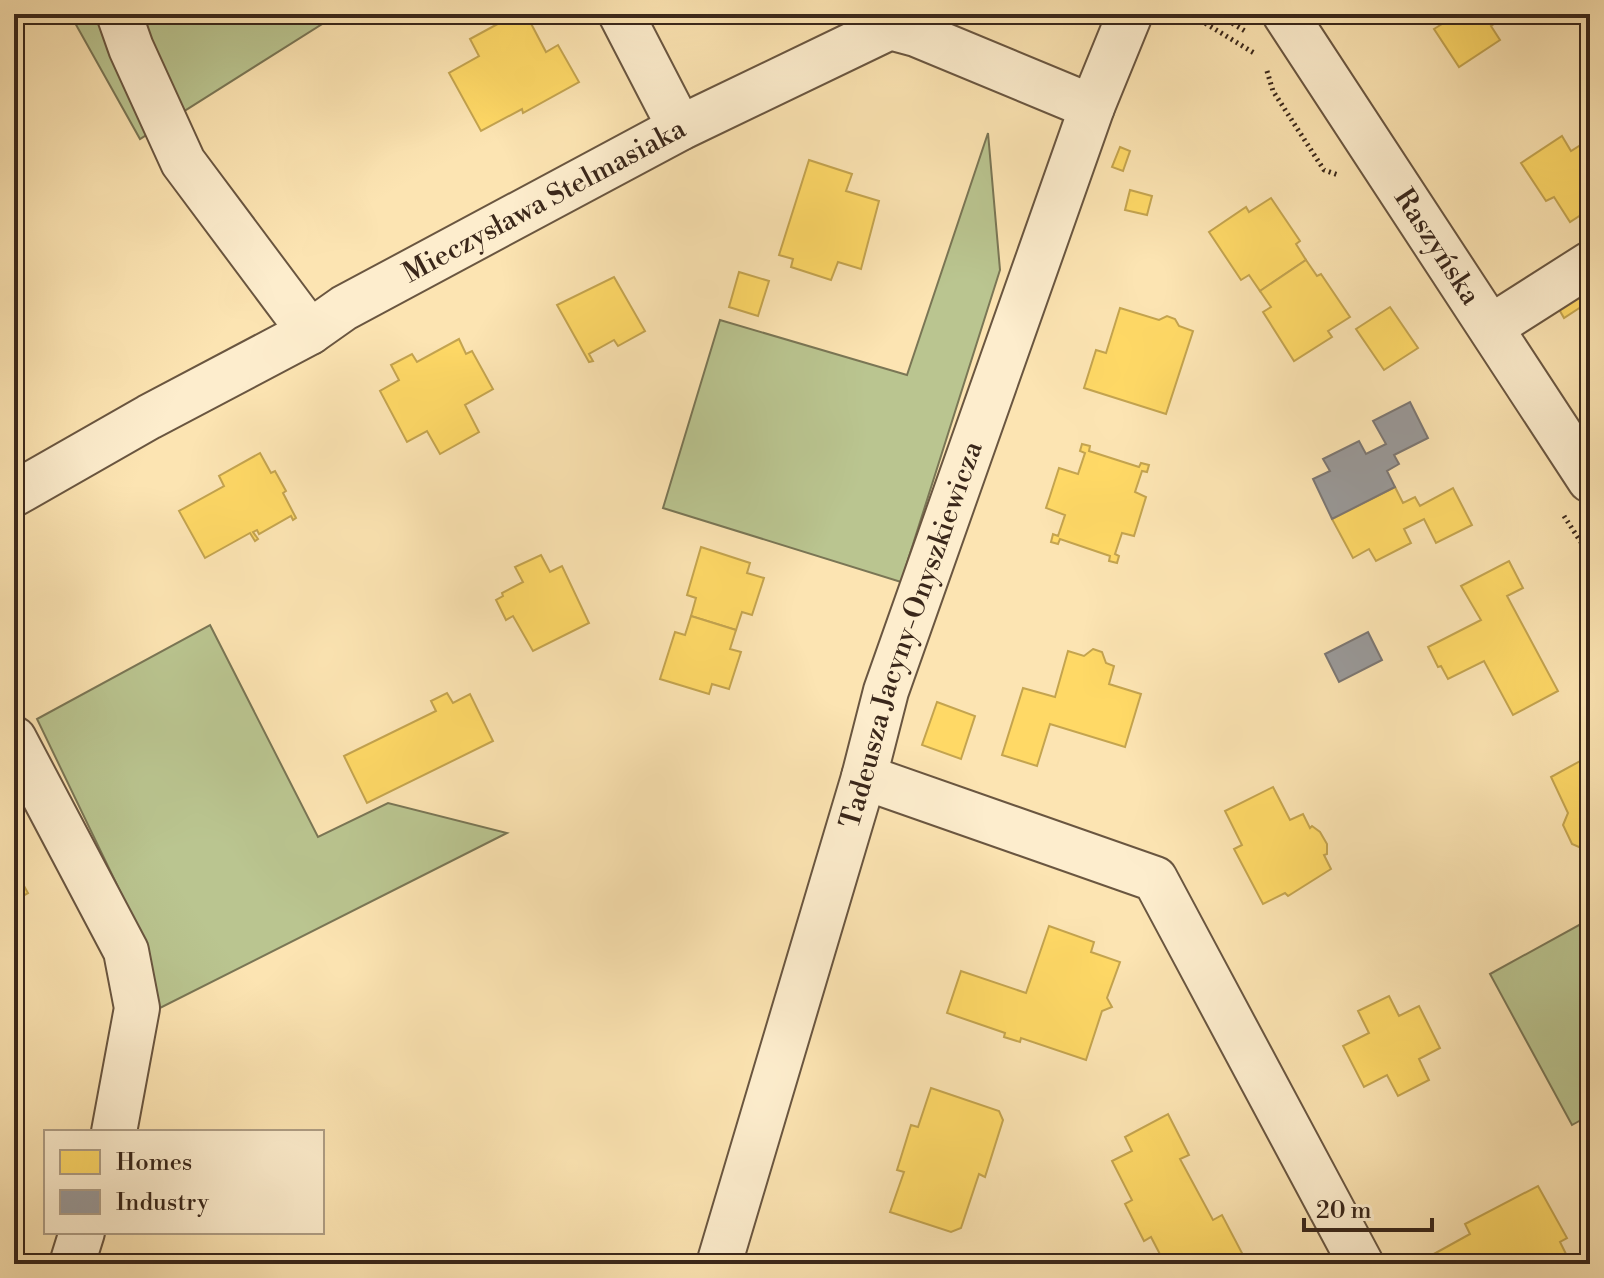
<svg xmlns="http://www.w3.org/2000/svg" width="1604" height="1278" font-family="'Libre Bodoni',serif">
	<rect width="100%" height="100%" fill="#fce4b2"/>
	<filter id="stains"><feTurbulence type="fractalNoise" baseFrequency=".0025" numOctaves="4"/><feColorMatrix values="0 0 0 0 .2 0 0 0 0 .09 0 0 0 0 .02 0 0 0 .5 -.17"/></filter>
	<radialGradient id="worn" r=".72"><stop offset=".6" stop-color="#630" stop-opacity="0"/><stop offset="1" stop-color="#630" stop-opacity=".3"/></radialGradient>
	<g fill="#bac590" stroke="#7a7655" stroke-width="2">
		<path d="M70,14H338L140,139Z"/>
		<path d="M988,133L1000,270L901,582L663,508L720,320L907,375Z"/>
		<path d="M210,625L318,837L388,803L507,833L158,1009L146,945L37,719Z"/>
		<path d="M1590,919V1115L1572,1125L1490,974Z"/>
	</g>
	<g fill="#ffd966" stroke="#c4a44f" stroke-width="2">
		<path d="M516,14H526L546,52L558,45L579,82L523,113L522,109L481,131L449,73L479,56L470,39Z"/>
		<path d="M1436,14H1509L1491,26L1500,40L1459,67L1434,29L1442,24Z"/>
		<path d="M1562,136L1571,151L1590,139V209L1570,222L1554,197L1546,201L1521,163Z"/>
		<path d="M1120,147L1130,151L1123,171L1112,167Z"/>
		<path d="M809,160L852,174L846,191L879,201L861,269L838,262L831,280L791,267L793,259L779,255Z"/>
		<path d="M1130,190L1152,196L1147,215L1125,210Z"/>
		<path d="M1271,198L1300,241L1296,244L1306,260L1260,291L1249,275L1241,280L1209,232L1246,207L1249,212Z"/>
		<path d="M1306,260L1317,276L1321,274L1350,317L1328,331L1332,337L1294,361L1263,312L1271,307L1260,291Z"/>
		<path d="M739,272L769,281L758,316L729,307Z"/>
		<path d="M614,277L645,331L618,346L614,340L589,354L593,361L589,362L557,305Z"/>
		<path d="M1590,284V301L1564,318L1556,304Z"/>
		<path d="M1390,307L1418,348L1384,370L1356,329Z"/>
		<path d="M1120,308L1159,320L1167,316L1175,319L1179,326L1193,331L1166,414L1084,388L1096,350L1106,353Z"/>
		<path d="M459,339L466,354L472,351L493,389L465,405L479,432L440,454L427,431L407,442L380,391L399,380L391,365L412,354L417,362Z"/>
		<path d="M1082,444L1090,446L1089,451L1139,467L1141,463L1149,465L1147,472L1142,471L1135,492L1146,497L1134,536L1122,533L1115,554L1119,556L1117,563L1109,561L1110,556L1060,539L1058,544L1051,542L1053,534L1058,536L1065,515L1046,508L1050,496L1059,468L1078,474L1085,453L1080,451Z"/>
		<path d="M260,453L271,473L275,471L286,491L283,493L296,518L293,520L291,516L259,534L257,530L253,532L258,539L255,541L250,533L205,558L179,511L224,486L219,476Z"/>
		<path d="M1395,487L1403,503L1415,497L1420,506L1453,488L1472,525L1436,543L1424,519L1404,529L1411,543L1376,561L1369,549L1353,558L1332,519Z"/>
		<path d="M701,547L750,563L747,573L764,578L752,615L742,612L736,630L691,616L696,598L687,595Z"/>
		<path d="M541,555L550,572L562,566L589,623L533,651L513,616L506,620L496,600L503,596L502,593L523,582L515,567Z"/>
		<path d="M1509,561L1523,588L1507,596L1558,691L1513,715L1484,661L1448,679L1441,666L1438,667L1428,647L1481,620L1461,586Z"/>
		<path d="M691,616L736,630L730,649L741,652L729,689L712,684L709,694L660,679L675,632L685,635Z"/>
		<path d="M1093,649L1102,652L1106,663L1114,666L1109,684L1141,694L1125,747L1050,724L1037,766L1002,755L1023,688L1055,697L1068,651L1084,656Z"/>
		<path d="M447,693L453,703L470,694L493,741L367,803L344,756L436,711L431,701Z"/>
		<path d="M937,702L975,716L961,759L922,745Z"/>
		<path d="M1582,760L1590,773V859L1586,850L1572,844L1563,825L1568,813L1551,777Z"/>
		<path d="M1273,787L1290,820L1303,814L1310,828L1312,826L1320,832L1327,844V854L1324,855L1331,869L1288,896L1285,893L1263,904L1234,849L1242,845L1225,811Z"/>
		<path d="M14,868L28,893L14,901Z"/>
		<path d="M1049,926L1094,942L1091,952L1120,962L1107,998L1112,1007L1102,1011L1086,1060L1021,1038L1020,1042L1004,1037L1005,1033L947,1013L961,971L1026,993Z"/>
		<path d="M1389,996L1399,1016L1419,1006L1440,1048L1419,1059L1429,1080L1398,1096L1387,1075L1364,1087L1343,1046L1369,1033L1358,1011Z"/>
		<path d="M931,1088L999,1111L1003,1120L985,1177L979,1174L961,1228L951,1232L890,1212L904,1172L897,1170L911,1125L918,1127Z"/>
		<path d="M1168,1114L1189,1155L1180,1159L1213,1220L1222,1215L1243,1255L1226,1264H1165L1151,1237L1144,1241L1125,1204L1132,1200L1112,1161L1132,1151L1125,1137Z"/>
		<path d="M1538,1186L1567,1238L1560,1242L1571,1264H1437L1432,1255L1470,1234L1465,1224Z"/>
	</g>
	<g fill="#999" stroke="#7c7773" stroke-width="2">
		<path d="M1410,402L1428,438L1394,455L1399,464L1387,471L1395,487L1332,519L1313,479L1330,471L1323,459L1359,441L1366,454L1386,444L1373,421Z"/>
		<path d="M1368,632L1382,660L1339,682L1325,654Z"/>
	</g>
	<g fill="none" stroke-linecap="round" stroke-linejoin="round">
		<g stroke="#6a5640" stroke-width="48">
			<g id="minor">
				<path d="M119,14L131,48L183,162L310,332"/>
				<path d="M621,14L680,128"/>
				<path id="s1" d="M1285,14L1590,480"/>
				<path d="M1491,327L1590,264"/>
				<path id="s2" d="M14,494L149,417L310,332L344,308L680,128L890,27L916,34L1092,107"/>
				<path d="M14,739L126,951L137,1008L114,1132"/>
				<path d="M864,777L1155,879L1361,1264"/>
				<path d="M72,1264L82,1232"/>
				<path id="s3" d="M719,1264L864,777L886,691L1092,107L1130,14"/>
			</g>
		</g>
		<g stroke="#3a271a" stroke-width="5" stroke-dasharray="2 4" stroke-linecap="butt">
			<path d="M1190,14L1254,53"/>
			<path d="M1217,14L1245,31"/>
			<path d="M1267,71L1273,91L1324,170L1338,175"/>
			<path d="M1564,516L1590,556"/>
		</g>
		<use href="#minor" stroke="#fdedcd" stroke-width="44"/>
	</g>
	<g text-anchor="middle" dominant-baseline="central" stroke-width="8" stroke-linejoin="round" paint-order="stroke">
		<g font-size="28" fill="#3a271a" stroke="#fdedcd">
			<text stroke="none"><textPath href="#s2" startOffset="606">Mieczysława Stelmasiaka</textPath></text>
			<text stroke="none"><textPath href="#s1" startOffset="278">Raszyńska</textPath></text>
			<text stroke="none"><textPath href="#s3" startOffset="658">Tadeusza Jacyny-Onyszkiewicza</textPath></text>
		</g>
	</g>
	<rect width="1604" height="1278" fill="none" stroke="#fce4b2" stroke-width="48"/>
	<rect x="16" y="16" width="1572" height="1246" fill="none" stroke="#3a271a" stroke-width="4"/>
	<rect x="24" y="24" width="1556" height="1230" fill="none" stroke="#3a271a" stroke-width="2"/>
	<rect x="44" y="1130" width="280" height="104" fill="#fdedcd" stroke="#af9e85" stroke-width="2"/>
	<rect x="60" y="1150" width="40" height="24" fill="#ffd966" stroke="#af9e85" stroke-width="2"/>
	<text x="116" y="1170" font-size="24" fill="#3a271a">Homes</text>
	<rect x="60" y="1190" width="40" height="24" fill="#999999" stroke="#af9e85" stroke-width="2"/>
	<text x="116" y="1210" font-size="24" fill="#3a271a">Industry</text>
	<path d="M1304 1218v12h128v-12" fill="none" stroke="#3a271a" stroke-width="4"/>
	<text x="1316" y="1218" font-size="24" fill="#3a271a" stroke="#fdedcd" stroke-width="6" paint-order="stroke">20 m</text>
	<rect width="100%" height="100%" filter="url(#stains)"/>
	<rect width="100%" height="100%" fill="url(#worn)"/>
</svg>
